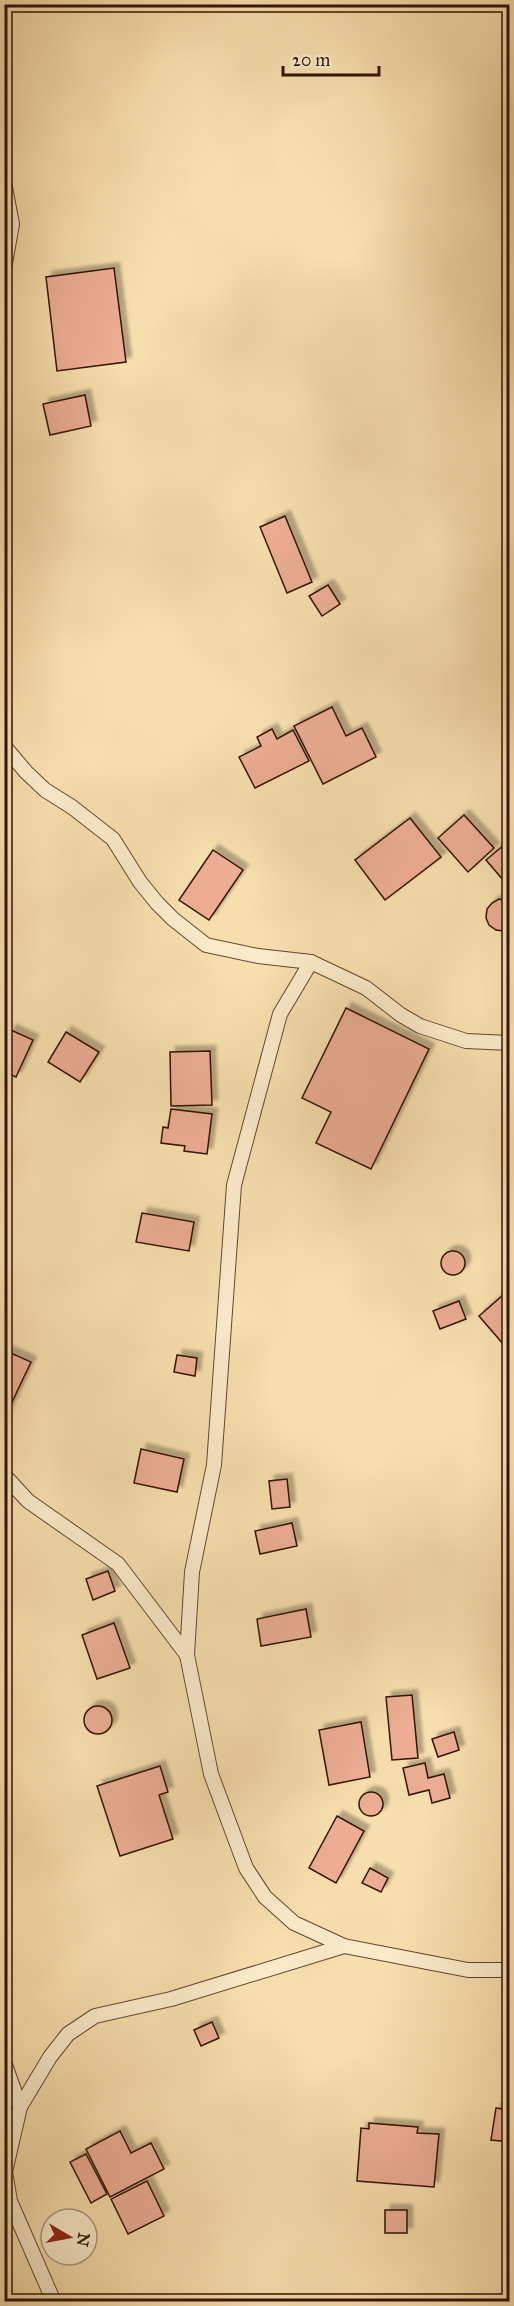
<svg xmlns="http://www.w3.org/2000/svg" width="514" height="2306" font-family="'IM FELL Great Primer',serif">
	<defs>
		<filter id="shadow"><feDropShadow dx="5.5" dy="-5.5" stdDeviation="1.5" flood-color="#0004"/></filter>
	</defs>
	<rect width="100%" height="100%" fill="#f7dead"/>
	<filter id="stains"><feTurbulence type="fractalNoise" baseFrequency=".00333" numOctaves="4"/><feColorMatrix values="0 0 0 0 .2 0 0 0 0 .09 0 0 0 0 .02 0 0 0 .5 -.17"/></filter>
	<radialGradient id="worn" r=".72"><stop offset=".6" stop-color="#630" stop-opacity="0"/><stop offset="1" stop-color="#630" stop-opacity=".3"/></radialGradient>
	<g fill="#ecad93" stroke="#321305" stroke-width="1.5" filter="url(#shadow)">
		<path d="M114,268L126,362L57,371L46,277Z"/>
		<path d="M85,395L91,426L50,435L43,404Z"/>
		<path d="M285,516L312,582L287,593L260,527Z"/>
		<path d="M328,585L340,604L322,616L309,596Z"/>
		<path d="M332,707L346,736L362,728L376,757L323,784L294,726Z"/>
		<path d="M272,729L277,739L293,730L309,761L255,788L239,757L261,746L257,737Z"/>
		<path d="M464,815L494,848L468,872L438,838Z"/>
		<path d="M410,818L441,857L385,900L355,860Z"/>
		<path d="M510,840V888L486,860Z"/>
		<path d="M213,850L243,870L209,920L179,900Z"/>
		<path d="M499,899L510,902V928L504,931L496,930L489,925L486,918L487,909L492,903Z"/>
		<path d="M346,1008L429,1049L371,1169L316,1143L331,1112L302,1098Z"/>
		<path d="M11,1030L33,1040L16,1077L4,1072V1044Z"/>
		<path d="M66,1032L99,1052L80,1082L48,1062Z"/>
		<path d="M210,1051L212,1105L171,1106L170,1052Z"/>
		<path d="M171,1109L212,1114L207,1154L184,1151L185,1146L161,1143L163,1127L168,1128Z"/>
		<path d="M142,1213L194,1222L189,1251L136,1242Z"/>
		<circle cx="453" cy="1263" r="12"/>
		<path d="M510,1289V1352L479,1316Z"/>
		<path d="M459,1301L466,1319L440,1329L433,1311Z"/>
		<path d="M4,1350L31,1362L4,1419Z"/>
		<path d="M177,1355L197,1358L195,1376L174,1372Z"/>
		<path d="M141,1449L184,1459L177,1492L134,1483Z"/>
		<path d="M287,1479L290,1507L272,1509L269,1481Z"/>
		<path d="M292,1523L297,1546L260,1554L255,1531Z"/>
		<path d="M108,1571L115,1591L93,1600L86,1579Z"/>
		<path d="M306,1609L311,1637L261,1646L257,1619Z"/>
		<path d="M114,1623L130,1668L97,1679L82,1635Z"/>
		<path d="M412,1695L418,1758L392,1760L386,1697Z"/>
		<circle cx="98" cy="1720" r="14"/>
		<path d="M361,1722L370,1777L329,1785L319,1730Z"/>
		<path d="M454,1732L459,1750L438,1757L432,1739Z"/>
		<path d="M425,1763L428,1778L444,1774L450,1798L432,1803L429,1790L409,1795L403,1768Z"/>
		<path d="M160,1766L168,1792L159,1795L173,1839L120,1856L97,1786Z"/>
		<circle cx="371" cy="1804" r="12"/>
		<path d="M337,1816L364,1831L336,1883L309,1868Z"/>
		<path d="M370,1868L388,1878L381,1892L362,1883Z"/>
		<path d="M212,2022L219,2038L201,2046L194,2030Z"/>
		<path d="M496,2108L510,2110V2142L491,2140Z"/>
		<path d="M369,2123L418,2127L417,2133L439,2134L434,2187L357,2181L361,2128L369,2129Z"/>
		<path d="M120,2131L131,2153L151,2143L164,2169L110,2197L86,2149Z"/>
		<path d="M86,2154L107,2194L91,2203L70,2162Z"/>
		<path d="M147,2181L164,2216L128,2234L111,2199Z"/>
		<path d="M510,2200V2225L505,2226L503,2201Z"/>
		<rect x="385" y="2210" width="22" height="23"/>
	</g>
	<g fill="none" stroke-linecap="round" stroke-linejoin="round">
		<g stroke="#63462f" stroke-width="16">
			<g id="lane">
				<path d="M4,182L12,224L4,269"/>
				<path d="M4,746L26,772L45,790L72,807L113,839L140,882L157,903L173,919L206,945L258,956L311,962L366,988L401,1015L420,1026L466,1041L510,1043"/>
				<path d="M311,962L280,1014L234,1185L214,1465L192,1572L187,1655L211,1774L246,1868L265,1897L294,1923L344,1946L468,1970H510"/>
				<path d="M4,1475L28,1501L118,1564L187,1655"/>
				<path d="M4,2062L20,2107L5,2172L10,2201L54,2302"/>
				<path d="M20,2107L50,2057L68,2034L95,2016L171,1999L344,1946"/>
			</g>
		</g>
		<use href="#lane" stroke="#faeaca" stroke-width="14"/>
	</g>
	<rect width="514" height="2306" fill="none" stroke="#f7dead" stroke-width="24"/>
	<rect x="6" y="6" width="502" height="2294" fill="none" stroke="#321305" stroke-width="3"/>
	<rect x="12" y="12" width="490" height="2282" fill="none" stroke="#321305" stroke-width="1.5"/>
	<g transform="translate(69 2237) rotate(100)"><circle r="28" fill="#faeaca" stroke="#aa947b" stroke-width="1.5"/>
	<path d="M0-4.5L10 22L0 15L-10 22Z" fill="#8f2418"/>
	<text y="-9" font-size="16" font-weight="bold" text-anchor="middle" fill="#321305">N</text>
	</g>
	<path d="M283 66v9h96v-9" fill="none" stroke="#321305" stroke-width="3"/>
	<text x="292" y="66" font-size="18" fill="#321305" stroke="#faeaca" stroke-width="4.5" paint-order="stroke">20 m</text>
	<rect width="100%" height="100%" filter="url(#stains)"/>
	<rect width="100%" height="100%" fill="url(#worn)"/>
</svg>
